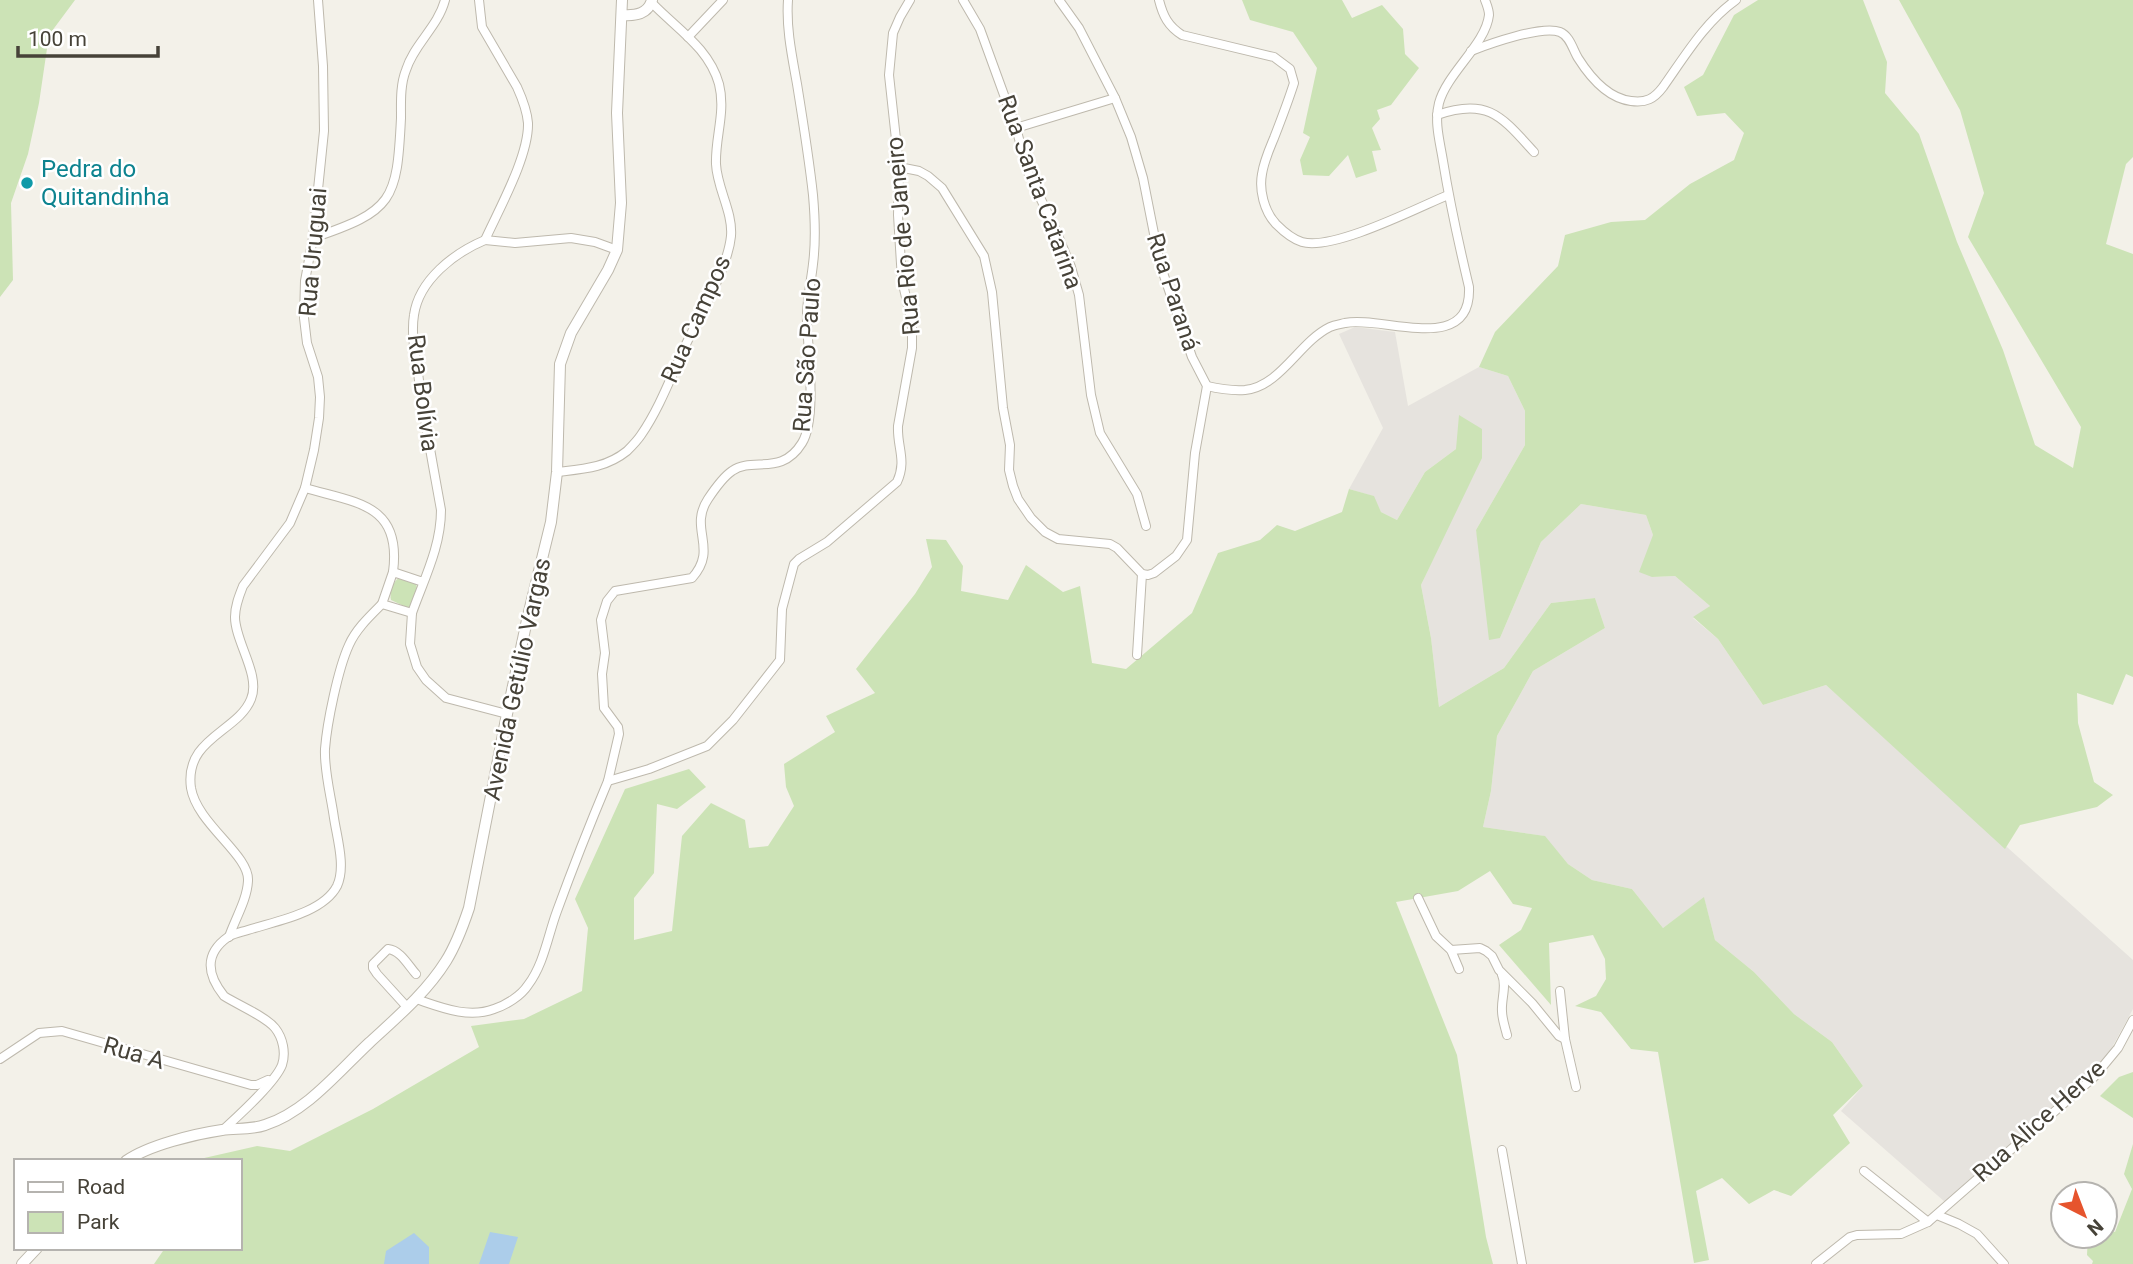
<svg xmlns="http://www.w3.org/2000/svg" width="2133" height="1264" font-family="Roboto,sans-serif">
	<rect width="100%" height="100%" fill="#f3f1e9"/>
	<path fill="#e6e3de" d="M1355,327L1395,332L1408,406L1479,367L1508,376L1525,411V445L1476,530L1500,638L1541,542L1581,504L1646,515L1653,535L1652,577L1675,576L1710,606L1693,618L1718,639L1763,705L1826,685L2133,960V1009L2105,1060L1945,1202L1841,1111L1863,1086L1832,1042L1794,1014L1754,972L1715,940L1704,898L1663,928L1632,889L1592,880L1568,864L1544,836L1483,827L1491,791L1497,736L1533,671L1605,628L1595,598L1551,603L1504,668L1439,707L1431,638L1421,585L1440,544L1456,449L1425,472L1397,520L1381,512L1373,496L1349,489L1383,428L1339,334Z"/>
	<g fill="#cce3b6">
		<path d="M0,0H75L49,35L39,103L28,154L11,203L13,280L0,297Z"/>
		<path d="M1242,0H1342L1352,18L1382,5L1403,29L1405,54L1419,68L1391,105L1377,110L1380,119L1372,128L1381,150L1372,151L1377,171L1356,178L1348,155L1329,176L1303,175L1300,160L1310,137L1303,133L1317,68L1293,32L1250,20Z"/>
		<path d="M1758,0H1863L1887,62L1885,93L1919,134L1957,242L2003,350L2035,445L2073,468L2081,427L1968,237L1984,193L1960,110L1899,0H2133V157L2126,164L2106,244L2133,254V677L2126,674L2113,705L2077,693L2078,723L2094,782L2113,795L2097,807L2020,825L2005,849L1826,685L1763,705L1718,639L1693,617L1710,606L1675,576L1652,577L1639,572L1653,535L1646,515L1581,504L1541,542L1500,638L1489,640L1476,530L1525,445V411L1508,376L1479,367L1495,332L1558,266L1565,235L1611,222L1645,220L1690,184L1734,160L1744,133L1725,113L1697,116L1684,87L1703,75L1734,15Z"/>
		<path d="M1459,415L1482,429V458L1421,585L1431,638L1439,707L1504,668L1551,603L1595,598L1605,628L1533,671L1497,736L1491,791L1483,827L1545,836L1568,864L1592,880L1632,889L1663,928L1704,897L1715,940L1754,972L1794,1014L1832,1042L1863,1086L1833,1115L1850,1143L1791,1196L1774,1190L1749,1204L1722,1178L1696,1191L1709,1260L1694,1263L1658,1052L1631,1049L1601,1012L1575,1006L1596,996L1606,979L1605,959L1593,935L1549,943L1551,1005L1499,945L1521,930L1532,908L1513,904L1490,871L1458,891L1396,902L1457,1055L1486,1237L1493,1264H154L165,1248H240V1161H191L257,1146L290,1151L373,1109L479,1047L471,1026L524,1019L582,991L588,928L575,899L625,789L689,769L706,787L677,809L657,804L654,873L634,898V940L672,931L682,836L711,803L745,820L749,848L768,846L794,806L786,787L784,764L835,732L826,716L875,693L856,669L915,594L932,567L926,539L946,540L963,566L961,591L1008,600L1026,565L1063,592L1080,586L1092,663L1126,669L1192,613L1218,553L1260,540L1277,525L1295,531L1342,512L1349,489L1374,496L1381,512L1397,520L1425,472L1456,449Z"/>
		<path d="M399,578L416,584L417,588L411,606L408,608L391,600C389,593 393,581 399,578Z"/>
		<path d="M2133,1072V1118L2100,1096L2119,1077Z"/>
		<path d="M2133,1144V1264H2092L2093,1261L2087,1255L2088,1236H2105V1228L2115,1232L2132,1189L2124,1174Z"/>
	</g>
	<g fill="#accdea">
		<path d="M490,1232L518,1237L509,1264H479Z"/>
		<path d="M414,1233L429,1247V1264H384L386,1251Z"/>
	</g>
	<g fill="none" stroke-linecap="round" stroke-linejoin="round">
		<g stroke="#beb9ad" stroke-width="10">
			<g id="minor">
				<path d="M963,0L980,29L1016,128L1029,175L1054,226L1071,267L1079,295L1091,395L1100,433L1137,494L1146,526"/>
				<path d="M1159,0C1163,16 1168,26 1182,35L1274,57L1290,69L1294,83C1288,102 1281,120 1274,138C1269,150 1264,161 1262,174C1259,190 1264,211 1276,224C1283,231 1292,239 1302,242C1333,251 1417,208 1448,195"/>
				<path d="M688,37L723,0"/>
				<path d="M1471,51C1489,44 1542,25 1560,32C1570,36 1573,50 1578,58C1590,77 1607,98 1631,101C1646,103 1654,99 1663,87C1685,56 1705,22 1736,0"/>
				<path d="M1437,115C1488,97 1502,117 1534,152"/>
				<path d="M1016,128L1115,98"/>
				<path d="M899,167L919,171L928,176L942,188L984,256L992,292L1003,408L1010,445L1009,470L1013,486L1018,499L1031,518L1045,532L1058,539L1110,544L1117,548L1142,574L1148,575L1154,573L1176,556L1187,540L1195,453L1207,386L1192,357L1160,264L1143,178L1131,137L1115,98L1079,28L1059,0"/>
				<path d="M313,238C393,211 397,201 401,118C401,103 400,85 406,70C414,44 438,27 445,0"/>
				<path d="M485,240L515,243L571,238L595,242L617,250"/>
				<path d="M1207,386C1220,389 1232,391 1245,390C1281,386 1299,342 1330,327C1334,325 1341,324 1345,323C1382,315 1472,357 1469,287C1459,245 1450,204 1443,161C1440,142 1434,122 1439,103C1447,73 1486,44 1489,15C1489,10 1487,5 1485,0"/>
				<path d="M557,472C583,469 606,468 627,451C632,446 637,441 641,435C661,406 673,371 688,340C702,311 728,267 731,236C733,212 717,188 716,164C715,137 726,112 719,84C709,48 677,29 652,3"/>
				<path d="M305,488C357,503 402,504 393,572"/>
				<path d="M423,582L393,572L382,604L412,613C424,579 441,547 441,510C433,465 424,419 418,373C415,355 411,333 414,315C419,280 454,253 485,240C499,209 529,156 528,123C527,111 522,98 517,87L482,27L479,0"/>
				<path d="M412,613L410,644L417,667L426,680L446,698L507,714"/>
				<path d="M1137,655L1142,574"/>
				<path d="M608,781L619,734L618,727L604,708L602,674L605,653L601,620L607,601L615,591L692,578C719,548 688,529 708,499C714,490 723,477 732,471C753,456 781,477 802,443C817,419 808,350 807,322C806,302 811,283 813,264C816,241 815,218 813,195C809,158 803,121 797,84C792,56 786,28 788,0"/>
				<path d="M1418,898L1436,936L1451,950L1459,969"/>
				<path d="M229,937C235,919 247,900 248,881C250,855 197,824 191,788C184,738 238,732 251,699C261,675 235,642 235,617C235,606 239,596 243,586L290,523L305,488L314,450L319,418L320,397L318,377L307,343L304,318L305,281L313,238L324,131L323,66L318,0"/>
				<path d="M1451,950L1480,948L1486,951L1492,956L1499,970L1532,1003L1559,1036L1565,1039"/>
				<path d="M1502,975C1507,985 1501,1000 1502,1011C1502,1019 1505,1027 1507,1035"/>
				<path d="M1560,991L1565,1039L1576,1087"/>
				<path d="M416,999C440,1007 468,1019 494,1009C506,1005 521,996 528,985C544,964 548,935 557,911C573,867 590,824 608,781L649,769L707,746L733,720L780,660L782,609L794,564L799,559L827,542L897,482C907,460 897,448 898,426L912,348V323L902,280L898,215L899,167L889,75L893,33L900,17L910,0"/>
				<path d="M407,1007L377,974L373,968V964L388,949C400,950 408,965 416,974"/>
				<path d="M0,1059L39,1033L62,1031L251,1085H257L268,1080"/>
				<path d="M223,1130C238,1116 275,1083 282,1065C286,1053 283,1038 275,1028C265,1016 238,1005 224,996C207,975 204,954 228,937C234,933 242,932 248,930C276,921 323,913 337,886C346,867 337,838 334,818C331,796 324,771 325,749C327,723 338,669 349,645C356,629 370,616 382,604"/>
				<path d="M1502,1150L1522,1264"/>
				<path d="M1864,1171L1928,1222"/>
				<path d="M1937,1215L1959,1224L1977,1234L2004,1264"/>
				<path d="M1816,1264L1850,1237L1857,1235L1901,1234L1928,1222L2094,1077L2118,1048L2133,1020"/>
			</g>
		</g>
		<g stroke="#beb9ad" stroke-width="12">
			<g id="tertiary">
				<path d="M622,15C636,16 648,14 652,0"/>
				<path d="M126,1161C149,1145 195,1134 222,1130C236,1128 251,1130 265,1125C306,1112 338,1072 369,1043C396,1018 426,993 446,961C456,945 463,926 469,908L507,714L527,620L551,522L557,472L560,364L571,333L608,270L617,250L621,203L617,113L622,0"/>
				<path d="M22,1264L37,1248"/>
			</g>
		</g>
		<use href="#minor" stroke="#fff" stroke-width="8"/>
		<use href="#tertiary" stroke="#fff" stroke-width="10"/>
	</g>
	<circle fill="#0f9aa8" stroke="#fff" stroke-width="2.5" cx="27" cy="183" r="7"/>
	<g text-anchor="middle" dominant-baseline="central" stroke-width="5" stroke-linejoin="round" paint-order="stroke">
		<g font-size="24" fill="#0d838f" stroke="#fff" text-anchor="start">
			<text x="41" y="169">Pedra do<tspan x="41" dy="28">Quitandinha</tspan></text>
		</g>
		<g font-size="24" fill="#464238" stroke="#fff">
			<text transform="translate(1040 192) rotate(70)">Rua Santa Catarina</text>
			<text transform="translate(903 236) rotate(-95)">Rua Rio de Janeiro</text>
			<text transform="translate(313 252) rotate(-85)">Rua Uruguai</text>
			<text transform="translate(1173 292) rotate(72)">Rua Paraná</text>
			<text transform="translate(696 319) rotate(-66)">Rua Campos</text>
			<text transform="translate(807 355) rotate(-86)">Rua São Paulo</text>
			<text transform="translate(423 393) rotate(83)">Rua Bolívia</text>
			<text transform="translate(517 679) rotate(-78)">Avenida Getúlio Vargas</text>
			<text transform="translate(134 1053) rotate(16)">Rua A</text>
			<text transform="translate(2039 1121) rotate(-42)">Rua Alice Herve</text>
		</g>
	</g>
	<rect x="14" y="1159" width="228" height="91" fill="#ffffff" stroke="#b5b3af" stroke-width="2"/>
	<rect x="28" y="1182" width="35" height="10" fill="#ffffff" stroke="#b5b3af" stroke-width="2"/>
	<text x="77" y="1194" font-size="21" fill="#464238">Road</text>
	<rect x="28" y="1212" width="35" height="21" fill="#cce3b6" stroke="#b5b3af" stroke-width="2"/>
	<text x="77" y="1229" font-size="21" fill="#464238">Park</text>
	<g transform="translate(2084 1215) rotate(138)"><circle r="33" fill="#ffffff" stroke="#b5b3af" stroke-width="2"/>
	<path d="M0-5L12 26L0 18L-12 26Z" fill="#e6542d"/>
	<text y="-10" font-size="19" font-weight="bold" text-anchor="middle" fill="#464238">N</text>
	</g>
	<path d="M18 46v10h140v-10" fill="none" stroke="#464238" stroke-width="3.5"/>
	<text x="28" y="46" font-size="21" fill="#464238" stroke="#ffffff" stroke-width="5" paint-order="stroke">100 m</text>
</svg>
